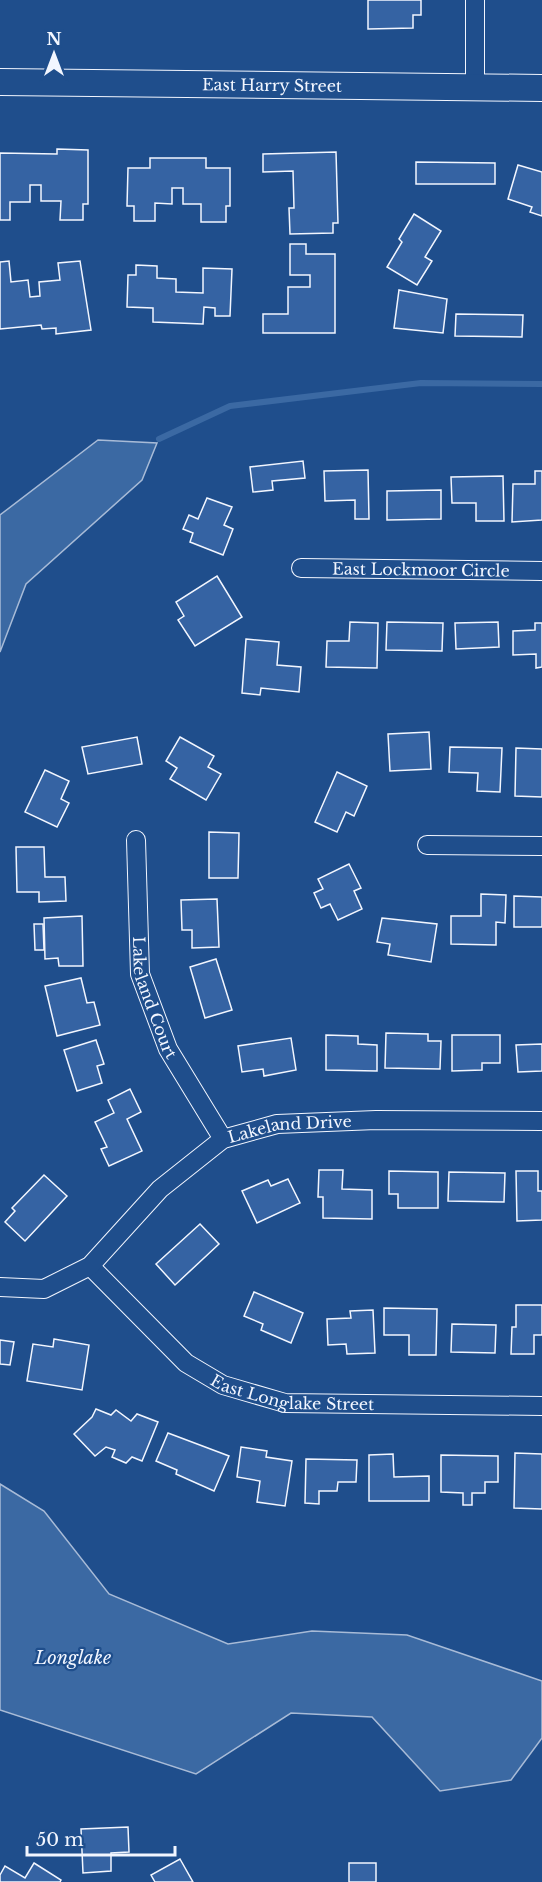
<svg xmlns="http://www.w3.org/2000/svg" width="542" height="1882" font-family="'Libre Baskerville',serif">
	<rect width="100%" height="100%" fill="#1f4e8c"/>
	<g fill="#3b69a3" stroke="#a8bbd7" stroke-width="1.5">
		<path d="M98,440L157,443L142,480L26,584L0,652V515Z"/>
		<path d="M0,1484L44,1511L109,1594L228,1644L312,1631L407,1635L542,1681V1738L511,1780L440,1791L372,1717L291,1713L196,1774L0,1710Z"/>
	</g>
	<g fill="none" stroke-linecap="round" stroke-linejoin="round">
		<path stroke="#3b69a3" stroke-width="6" d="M159,439L230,406L421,383L542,384"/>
	</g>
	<g fill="#3563a3" stroke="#f2f6ff" stroke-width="1.5">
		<path d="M368,0H421V15H413V28L368,29Z"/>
		<path d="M57,149L88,150V204H83V220H60L61,201H41V185H30V202H10V220H0V153L57,154Z"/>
		<path d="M336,152L338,223H333V233L290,234L289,208H294L293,171L263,172V154Z"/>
		<path d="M150,158H206V168H230V206H226V222H201V204H183V188H172V204L155,203V221H134V206H127L128,168H150Z"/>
		<path d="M416,162L495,163V184H416Z"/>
		<path d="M518,165L542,172V216L530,212L532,207L508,199Z"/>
		<path d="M414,214L441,231L425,257L432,261L417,285L387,267L402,242L399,239Z"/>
		<path d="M290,244H306V254H335V333H263V314H288V287H310V275H290Z"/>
		<path d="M9,261L11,282L28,280L30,297L40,296L39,282L60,280L58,263L80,261L91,330L56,334V328L42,329L41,325L0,329V262Z"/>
		<path d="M136,265L157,266V278L176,279V292L203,293V268L232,269L230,316H215V308L204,307L203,324L153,322V308L127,307L128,275H136Z"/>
		<path d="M399,290L447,299L443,333L394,328Z"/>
		<path d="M456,314L523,315L522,337L455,336Z"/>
		<path d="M303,461L305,478L272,481L273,490L253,492L250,467Z"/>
		<path d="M368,470L369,519H355V500L325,501L324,471Z"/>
		<path d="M535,471H542V520L512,522L513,484H535Z"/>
		<path d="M503,476L504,521H476V503H452L451,477Z"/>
		<path d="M441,490V519L387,520V491Z"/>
		<path d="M207,498L232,507L224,525L233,529L223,555L190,542L193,533L183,529L189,515L198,519Z"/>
		<path d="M217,576L242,617L195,646L178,620L184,616L176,602Z"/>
		<path d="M350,622L378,623L377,668L326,667L327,641H349Z"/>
		<path d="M387,622L443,623L442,651L386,650Z"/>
		<path d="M498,622L499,647L456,649L455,623Z"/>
		<path d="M535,623H542V667L536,668V654L513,655V631L535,630Z"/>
		<path d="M246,639L279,642L277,665L301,667L299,692L261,688L260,695L242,693Z"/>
		<path d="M429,732L431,769L390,771L388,734Z"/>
		<path d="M137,737L142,764L88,774L82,747Z"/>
		<path d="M180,737L214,756L208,767L221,774L206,800L170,779L177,768L166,761Z"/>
		<path d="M450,747L502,748L500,792L477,791L478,773L449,772Z"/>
		<path d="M516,748L542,749V797L515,796Z"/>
		<path d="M45,770L69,781L61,799L69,803L57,827L25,812Z"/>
		<path d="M337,772L367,786L354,816L346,812L337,832L315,822Z"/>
		<path d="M209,832L239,833L238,878H209Z"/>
		<path d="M16,847H44L45,877H65L66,901L39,902V892H17Z"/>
		<path d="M349,864L361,888L354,891L362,909L338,920L330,904L321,908L314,893L323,889L318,879Z"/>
		<path d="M481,894L506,895L505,923L496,922V945L451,944V916H481Z"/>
		<path d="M514,896L542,897V927H514Z"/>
		<path d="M217,899L219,947L192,948V930H182L181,900Z"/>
		<path d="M82,916L83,966H59L58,958L45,959L44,918Z"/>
		<path d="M382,918L437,924L431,962L388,955L390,944L377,942Z"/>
		<path d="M34,924H43L44,950H35Z"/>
		<path d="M216,959L232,1010L205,1018L190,967Z"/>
		<path d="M81,978L87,1003L94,1002L100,1025L57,1036L45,986Z"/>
		<path d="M386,1033L428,1034V1041H441L440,1069L385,1068Z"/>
		<path d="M326,1035L358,1036V1044L377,1045V1071L326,1070Z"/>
		<path d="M452,1035H500V1063H482V1070L452,1071Z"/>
		<path d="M291,1038L296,1070L264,1076L263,1069L242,1072L238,1046Z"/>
		<path d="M96,1040L104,1064L97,1066L102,1083L77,1091L64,1050Z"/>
		<path d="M542,1044V1071L518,1072L516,1045Z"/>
		<path d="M130,1089L141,1112L127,1119L142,1151L109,1166L101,1149L107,1147L95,1122L114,1113L108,1100Z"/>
		<path d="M319,1170H343L342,1189L372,1190V1219L323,1218V1197H318Z"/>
		<path d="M389,1171L438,1172V1208H398V1194H389Z"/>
		<path d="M516,1171H538V1191H542V1220L517,1221Z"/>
		<path d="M449,1172L505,1173L504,1202L448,1201Z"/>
		<path d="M44,1175L67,1196L25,1241L5,1222L15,1211L12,1208Z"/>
		<path d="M288,1179L300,1203L257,1223L242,1191L268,1180L271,1186Z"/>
		<path d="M200,1224L219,1244L175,1285L156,1264Z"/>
		<path d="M254,1292L303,1313L291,1343L261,1330L263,1324L244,1316Z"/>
		<path d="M516,1305H542V1335H534V1354H511L512,1327H516Z"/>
		<path d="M384,1308L437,1309L436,1355H409V1335H384Z"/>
		<path d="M373,1310L375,1353L347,1354L346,1344L328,1345L327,1319L351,1318L350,1311Z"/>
		<path d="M452,1324L496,1325L495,1353L451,1352Z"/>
		<path d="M54,1339L89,1345L82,1390L27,1381L33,1344L53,1347Z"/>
		<path d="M0,1340L14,1342L10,1365L0,1364Z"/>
		<path d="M96,1409L111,1415L116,1410L131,1421L137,1414L158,1422L142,1461L132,1457L126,1463L112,1457L115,1450L106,1447L95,1456L74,1434L92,1417Z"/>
		<path d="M168,1433L229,1456L214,1491L176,1474L177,1470L156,1461Z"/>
		<path d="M241,1447L267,1451L266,1457L292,1461L285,1506L257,1502L260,1481L237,1477Z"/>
		<path d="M515,1453L542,1454V1509L514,1508Z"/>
		<path d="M393,1454L394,1477L429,1476V1501H369V1455Z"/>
		<path d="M441,1455L498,1456V1482H485V1493H472V1505H463V1493L441,1492Z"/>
		<path d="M306,1459L357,1460L356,1482H338L337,1491H319V1504L305,1503Z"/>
		<path d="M128,1827L129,1852L111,1853V1871L83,1873L81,1829Z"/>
		<path d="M180,1859L193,1882H155L151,1875Z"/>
		<path d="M34,1863L61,1880L60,1882H0V1875L5,1866L25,1878Z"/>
		<rect x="349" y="1863" width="27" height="19"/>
	</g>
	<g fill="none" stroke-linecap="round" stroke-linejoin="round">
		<g stroke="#f2f6ff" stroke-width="20">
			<g id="minor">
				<path d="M475,87V0"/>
				<path id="s1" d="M301,568L542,571"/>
				<path id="s2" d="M136,840L140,974L168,1049L223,1139"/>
				<path d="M427,845L542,846"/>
				<path id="s3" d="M90,1266L186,1363L223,1385L285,1403L542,1406"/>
				<path id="s4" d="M0,1287L44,1289L90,1266L160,1189L223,1139L277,1124L376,1120L542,1121"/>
			</g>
		</g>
		<g stroke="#f2f6ff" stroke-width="28">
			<g id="secondary">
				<path id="s5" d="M0,82L542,88"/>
			</g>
		</g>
		<use href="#minor" stroke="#1f4e8c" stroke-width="18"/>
		<use href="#secondary" stroke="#1f4e8c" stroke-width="26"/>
	</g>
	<g text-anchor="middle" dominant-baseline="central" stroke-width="4.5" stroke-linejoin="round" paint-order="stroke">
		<g font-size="16" fill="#f2f6ff" stroke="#1f4e8c">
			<text stroke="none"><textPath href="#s5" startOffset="272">East Harry Street</textPath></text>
			<text stroke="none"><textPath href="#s1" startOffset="120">East Lockmoor Circle</textPath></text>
			<text stroke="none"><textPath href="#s2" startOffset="160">Lakeland Court</textPath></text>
			<text stroke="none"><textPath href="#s4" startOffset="348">Lakeland Drive</textPath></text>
			<text stroke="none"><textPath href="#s3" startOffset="250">East Longlake Street</textPath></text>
		</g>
		<g font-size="18" font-style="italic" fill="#f2f6ff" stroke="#1f4e8c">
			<text x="73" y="1658">Longlake</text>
		</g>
	</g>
	<g transform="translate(54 54)" stroke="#1f4e8c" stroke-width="4.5" paint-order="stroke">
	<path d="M0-4.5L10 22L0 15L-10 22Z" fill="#f2f6ff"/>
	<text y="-9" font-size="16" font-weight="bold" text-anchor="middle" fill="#f2f6ff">N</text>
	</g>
	<path d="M27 1846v9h148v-9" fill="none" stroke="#f2f6ff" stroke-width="3"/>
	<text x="36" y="1846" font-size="18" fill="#f2f6ff" stroke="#1f4e8c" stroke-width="4.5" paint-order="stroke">50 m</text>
</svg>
